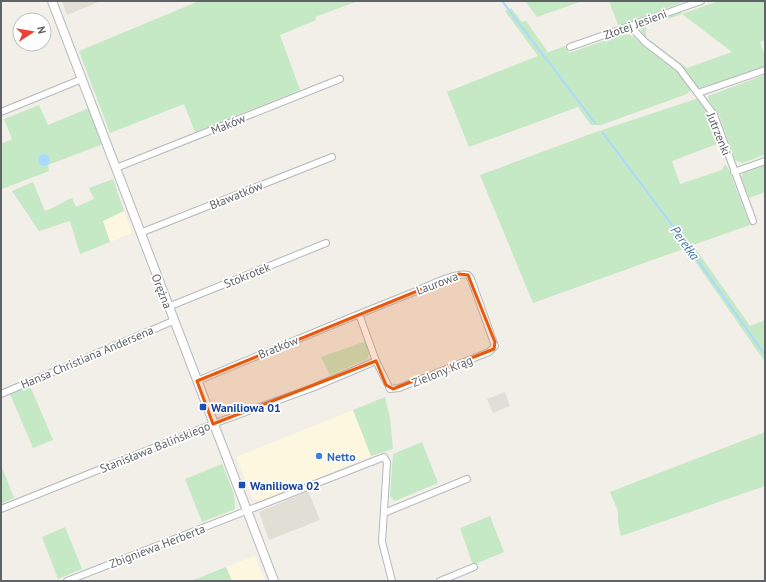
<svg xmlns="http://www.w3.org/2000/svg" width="766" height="582" font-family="'PT Sans',sans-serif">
	<rect width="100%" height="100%" fill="#f1efe8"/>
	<g fill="#fef7e0">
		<path d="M124,211L132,233L110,242L102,221Z"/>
		<path d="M353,410L371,456L261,501L252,497L236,457Z"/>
		<path d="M255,556L265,581H232L226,567Z"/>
	</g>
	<path fill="#e0deda" d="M505,392L510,406L493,413L487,399Z"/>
	<g fill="#e1ded6">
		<path d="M62,1H101L67,15Z"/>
		<path d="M308,491L320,520L269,540L259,512Z"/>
	</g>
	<g fill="#c5e8c5" fill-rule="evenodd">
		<path d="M199,1H358L315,17L316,20L280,35L300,90L195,132L184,104L110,133L79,51Z"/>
		<path d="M525,1H582L537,17Z"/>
		<path d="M609,1H686L619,27Z"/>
		<path d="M718,1H765V40L760,42L765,56V67L702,89L698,87L684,69L644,39L640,27L681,12L682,14ZM682,14L732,52L687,68L646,37V27Z"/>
		<path d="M511,8L522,22L526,21L547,51L546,53L565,46L569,53L621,35L629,34L678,71L692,88L687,94L601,125H591L578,107L469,147L447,92L538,56L505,11Z"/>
		<path d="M765,75V155L742,163L735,160L719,115L708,99V96Z"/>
		<path d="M699,98L713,118L718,132L713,134L717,144L672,161L680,184L722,170L725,164L729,170L750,225L693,245L750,326L765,320V362L686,248L533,303L480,175L596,132Z"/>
		<path d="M39,105L48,125L89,108L103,144L48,165L49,171L2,189L1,144L12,139L4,119Z"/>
		<path d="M765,164V192L749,198L741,177L744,172Z"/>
		<path d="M113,179L124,211L103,221L110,242L80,254L70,221L39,231L12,191L33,182L45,211C55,208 62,202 72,198L76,207L94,199L89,188Z"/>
		<path d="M366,341L370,350L368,359L330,375L321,357Z"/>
		<path d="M30,386L53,440L33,448L10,394Z"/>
		<path d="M385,397L390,418L393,449L371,456L353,410Z"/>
		<path d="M765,432V486L621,536L618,523V511L610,492Z"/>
		<path d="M422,442L438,483L395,501L390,497L393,454Z"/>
		<path d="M222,464L234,494L235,509L202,522L185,479Z"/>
		<path d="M1,465L14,498L1,504Z"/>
		<path d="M490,516L504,552L473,565L460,528Z"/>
		<path d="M65,527L82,569L58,579L42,537Z"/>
		<path d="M226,567L232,581H191Z"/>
	</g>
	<circle fill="#aadaff" cx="44" cy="160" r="6"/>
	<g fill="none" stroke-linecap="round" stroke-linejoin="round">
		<g stroke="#aadaff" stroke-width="2">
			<path d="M502,1L595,123"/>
			<path d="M603,133L681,237L765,355"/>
		</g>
		<g stroke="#b5b8bc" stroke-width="8">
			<g id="minor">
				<path d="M631,27L645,42L679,68L714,115L753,221"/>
				<path d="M570,47L701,1"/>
				<path d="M698,93L765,70"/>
				<path d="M1,112L82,79"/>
				<path d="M116,168L340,79"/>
				<path d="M734,172L765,161"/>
				<path d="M140,233L332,157"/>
				<path d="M168,307L326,243"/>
				<path d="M197,381C269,351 341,321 414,292C426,287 457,271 468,275L471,279L495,346L489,352L399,388L390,389L376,361L359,314"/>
				<path d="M1,394L173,321"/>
				<path d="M1,509L213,424L312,388L376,361"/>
				<path d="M384,513L467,479"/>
				<path d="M67,581L384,457L387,462L382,542L392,581"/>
				<path d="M440,581L474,567"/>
			</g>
		</g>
		<g stroke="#b5b8bc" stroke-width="10">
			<path id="tertiary" d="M52,1L274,581"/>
		</g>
		<use href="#minor" stroke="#fff" stroke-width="6"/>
		<use href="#tertiary" stroke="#fff" stroke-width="8"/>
	</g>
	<path fill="#e8590c" fill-opacity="0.2" stroke="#e8590c" stroke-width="3" stroke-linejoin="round" d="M459,274L468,275L495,342L494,349L393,389L386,385L376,361L213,424L197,381Z"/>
	<g fill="#1a4fb4" stroke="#fff" stroke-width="1.5">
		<rect x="199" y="403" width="8" height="8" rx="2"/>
		<rect x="238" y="481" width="8" height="8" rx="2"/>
	</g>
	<circle fill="#3f7fe0" stroke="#fff" stroke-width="1.5" cx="319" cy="456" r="4"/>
	<g text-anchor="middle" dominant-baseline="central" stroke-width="3.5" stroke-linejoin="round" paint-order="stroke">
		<g font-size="12" fill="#5f6368" stroke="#fff">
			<text transform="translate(635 24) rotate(-20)">Złotej Jesieni</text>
			<text transform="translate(228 124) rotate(-22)">Maków</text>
			<text transform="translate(719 134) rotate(68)">Jutrzenki</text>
			<text transform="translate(236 195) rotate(-22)">Bławatków</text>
			<text transform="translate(247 275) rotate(-22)">Stokrotek</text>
			<text transform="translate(437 283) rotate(-21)">Laurowa</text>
			<text transform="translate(162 291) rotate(69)">Orężna</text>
			<text transform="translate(278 347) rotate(-22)">Bratków</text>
			<text transform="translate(87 357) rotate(-23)">Hansa Christiana Andersena</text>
			<text transform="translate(442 371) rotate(-22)">Zielony Krąg</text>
			<text transform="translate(155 447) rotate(-22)">Stanisława Balińskiego</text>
			<text transform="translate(157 546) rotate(-21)">Zbigniewa Herberta</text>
		</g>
		<g font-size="12" font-weight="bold" fill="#164399" stroke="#fff" text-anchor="start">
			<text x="211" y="407">Waniliowa 01</text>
			<text x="250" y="485">Waniliowa 02</text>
		</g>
		<g font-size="12" font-weight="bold" fill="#366cbe" stroke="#fff" text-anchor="start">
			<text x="327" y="456">Netto</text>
		</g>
		<g font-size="13" font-style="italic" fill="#4174aa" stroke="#fff">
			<text transform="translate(685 243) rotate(54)">Perełka</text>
		</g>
	</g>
	<rect width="766" height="582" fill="none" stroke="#5f6368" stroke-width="4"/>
	<g transform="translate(32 32) rotate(78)"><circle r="19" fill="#ffffff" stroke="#bfc1c3"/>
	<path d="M0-3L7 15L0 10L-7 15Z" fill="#ea4335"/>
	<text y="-6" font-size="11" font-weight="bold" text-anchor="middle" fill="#5f6368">N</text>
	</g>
</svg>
